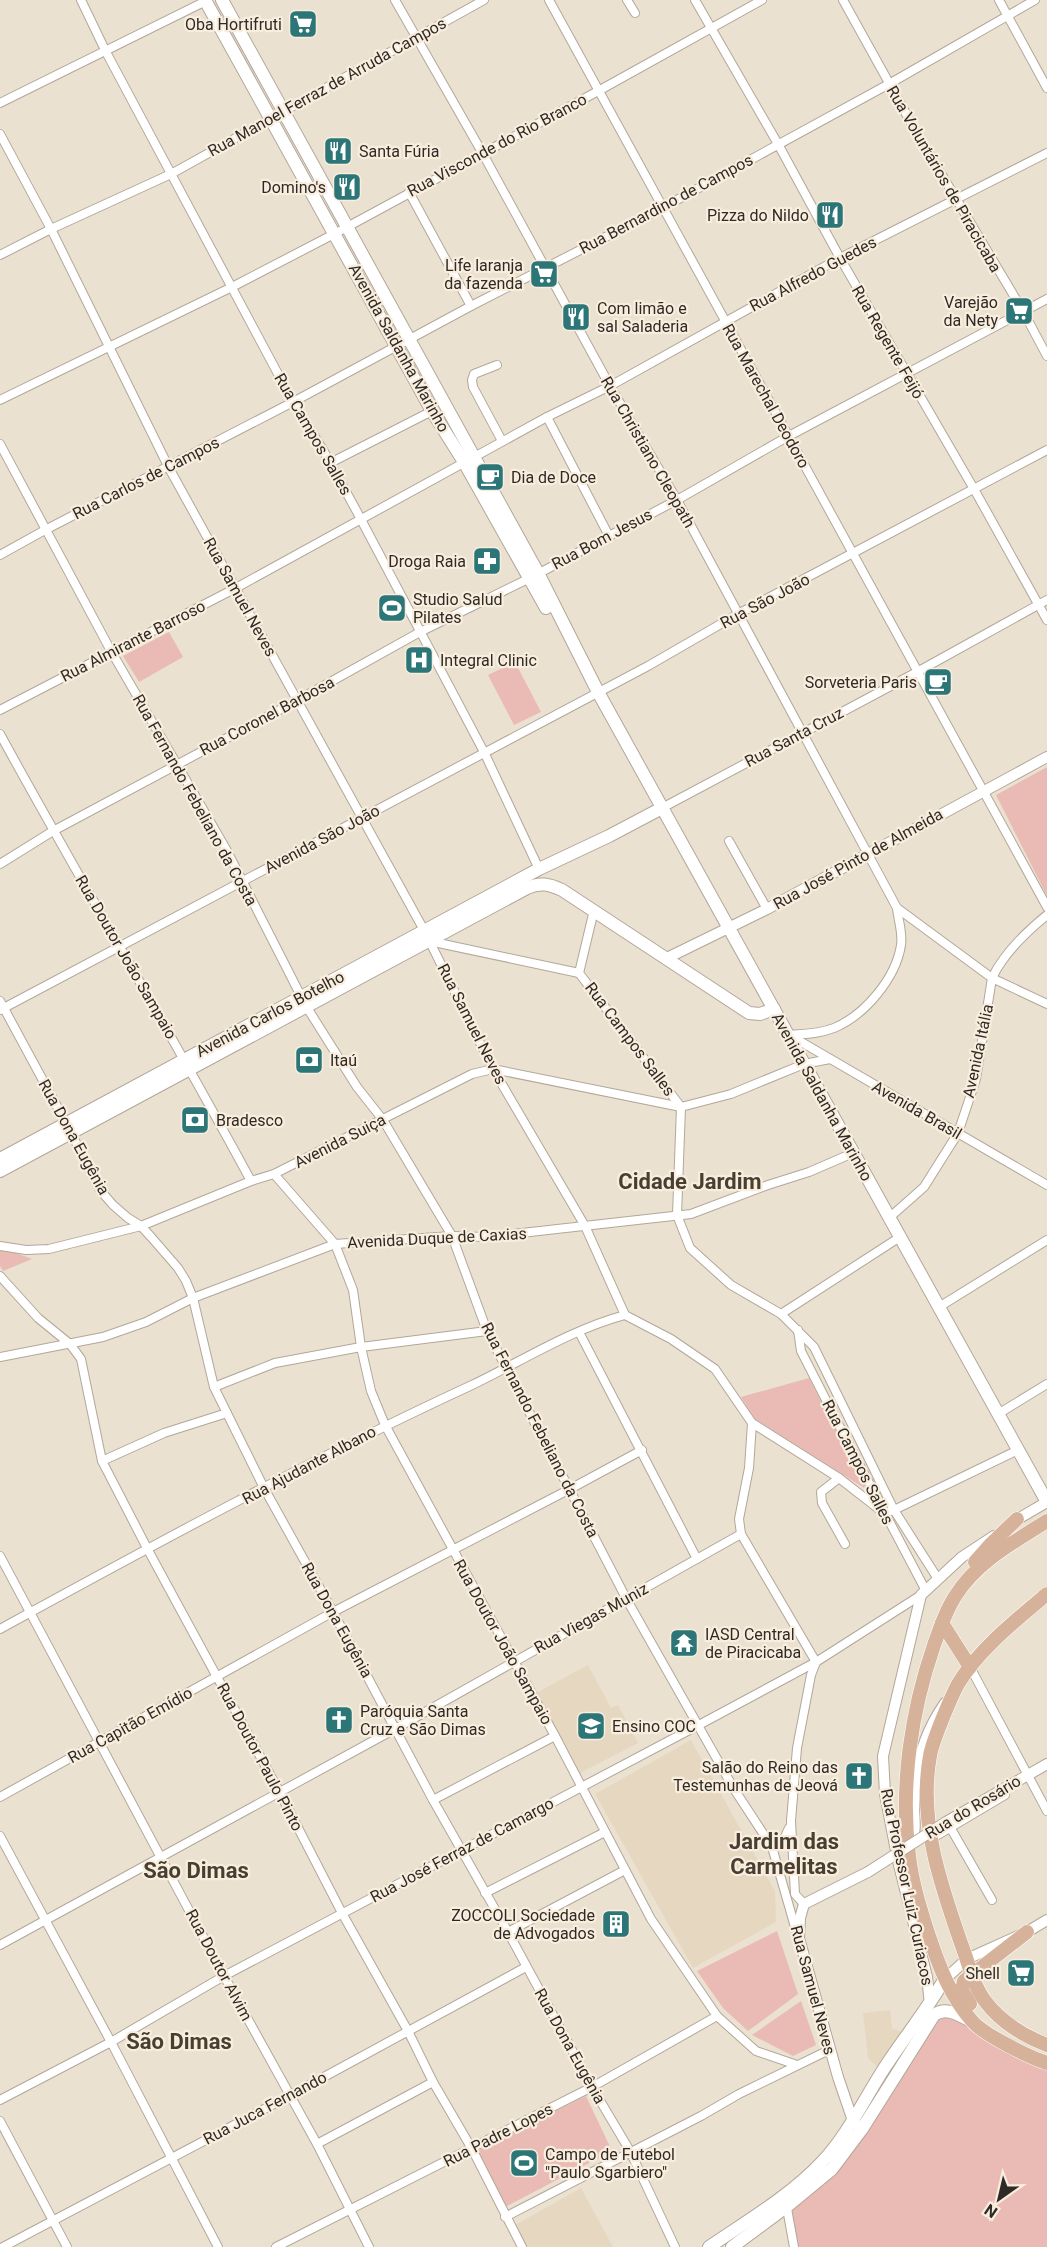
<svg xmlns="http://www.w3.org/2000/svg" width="1047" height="2247" font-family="Roboto,sans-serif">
	<rect width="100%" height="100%" fill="#ebe1d1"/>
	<g fill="#e6d7c1">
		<path d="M588,1665L611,1708L618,1705L638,1743L578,1774L536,1693Z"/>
		<path d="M691,1740L775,1891L776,1922L693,1968L595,1794Z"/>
		<path d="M890,2010L892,2028L904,2033L879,2069L868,2058L863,2013Z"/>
		<path d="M581,2188L613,2247H527L515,2225Z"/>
	</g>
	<g fill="#e9bbb4">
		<path d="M169,632L183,657L139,682L123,656Z"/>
		<path d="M515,662L541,712L514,725L488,675Z"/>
		<path d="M1047,767V896L996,795Z"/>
		<path d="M0,1250L13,1252L32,1259L3,1271L0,1266Z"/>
		<path d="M809,1378L866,1489L756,1421L741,1397Z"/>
		<path d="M777,1931L798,1994L748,2031L723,2008L697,1971Z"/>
		<path d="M801,2001L816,2045L793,2056L752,2035Z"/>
		<path d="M940,2010L1047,2066V2247H794L786,2207L832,2169Z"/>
		<path d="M586,2096L612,2151L503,2208L475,2152Z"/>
	</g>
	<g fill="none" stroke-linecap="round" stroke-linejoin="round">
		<g stroke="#b2a799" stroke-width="10">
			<g id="minor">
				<path d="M81,0L106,52L293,402L323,450L356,510L484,752L539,869"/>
				<path d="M395,0L483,154L610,386L677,500L897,908C898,919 903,934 901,945C896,978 865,1015 834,1028C819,1034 803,1034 788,1035"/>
				<path d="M549,0L1047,907"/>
				<path d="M627,0L635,13"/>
				<path d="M695,0L778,144L840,258L974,489L1047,620"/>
				<path d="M843,0L914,128L1023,311L1047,356"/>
				<path d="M999,0L1047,88"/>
				<path d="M0,103L208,0"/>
				<path d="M0,134L51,229L169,468L425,932L493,1069L585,1226L625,1315L671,1339L715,1369L752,1423L749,1468L739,1519L741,1534L816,1662L811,1675L797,1748L791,1821L795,1894L804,1904"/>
				<path d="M409,192L471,306"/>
				<path d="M0,255L51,229L171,174L484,0"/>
				<path d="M497,365L474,374L472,380L473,387L502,441"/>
				<path d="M0,400L232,287L336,233L600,90L762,0"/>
				<path d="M547,417L609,536"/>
				<path d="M0,444L111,651L226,849L306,1006L357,1087L383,1120L452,1236L487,1331L627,1600L734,1789L772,1847L797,1934"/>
				<path d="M330,463L432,411"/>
				<path d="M0,555L45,530L293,402L471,306L664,207L889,84L1035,0"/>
				<path d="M0,710L234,589L547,417L610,386L840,258L1047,153"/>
				<path d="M0,734C82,884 170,1031 251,1181"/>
				<path d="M662,808L917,672L1047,600"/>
				<path d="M729,841L767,909"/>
				<path d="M0,864L53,831L298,700L420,632L530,578L677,500L787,437L1047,299"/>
				<path d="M897,908L992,978L1047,1004"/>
				<path d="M594,910L579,973L681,1107L677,1215L690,1248L731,1285L781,1314L814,1347L894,1510L938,1579"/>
				<path d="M429,941L579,973"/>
				<path d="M0,1001L66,1123L100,1190L113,1205L128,1218L141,1226L152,1238L178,1268L186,1281L193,1298L214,1387L264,1488L333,1612L433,1800L508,1932L592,2087L630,2151L675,2247"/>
				<path d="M0,1010L648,666L738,614L1047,450"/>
				<path d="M791,1036L1047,1185"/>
				<path d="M274,1174L335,1244L353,1290L361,1347L371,1391L385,1425L555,1736L651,1919L717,2016L756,2051L797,2065"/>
				<path d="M889,1218L924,1187L958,1133L976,1079L992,978C1004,953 1026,932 1047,915"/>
				<path d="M0,1246L26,1250L49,1249L141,1226L251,1181L274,1174L472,1074L493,1069L681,1107L731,1094L804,1064L830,1059"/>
				<path d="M0,1276L38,1318L70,1344L81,1359L102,1461L148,1550L279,1791L342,1913L408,2031L433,2082L472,2149L522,2247"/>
				<path d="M939,1307L1047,1240"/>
				<path d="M781,1314L900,1237"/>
				<path d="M798,1330L801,1351L849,1445L926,1591"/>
				<path d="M579,1332L697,1559"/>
				<path d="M0,1357L103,1337L146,1322L193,1298L335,1244L452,1236L485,1237L691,1214L768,1185L809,1172L853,1153"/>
				<path d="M214,1387L275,1363L361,1347L487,1331"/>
				<path d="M998,1414L1047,1384"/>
				<path d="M752,1423L839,1478L884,1513L894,1510L1018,1450"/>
				<path d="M102,1461L164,1433L227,1413"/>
				<path d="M839,1478L821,1492L822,1503L845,1544"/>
				<path d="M0,1556L224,1976L317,2144L369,2247"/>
				<path d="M0,1629C155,1544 312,1459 472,1385C522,1361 572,1329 625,1315"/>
				<path d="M970,1667L1047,1811"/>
				<path d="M0,1797L333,1612L570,1489L642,1450"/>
				<path d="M433,1800L555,1736"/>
				<path d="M950,1827L992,1900"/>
				<path d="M0,1836L111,2042L218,2247"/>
				<path d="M931,1839L1005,1795"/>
				<path d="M772,1847L784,1839L789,1828"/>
				<path d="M485,1893L605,1832"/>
				<path d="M508,1932L625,1870"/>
				<path d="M0,1945L395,1729L741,1534"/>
				<path d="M0,2100L111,2042L224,1976L697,1726L816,1662L921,1595"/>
				<path d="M0,2121L67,2247"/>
				<path d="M317,2144L433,2082"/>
				<path d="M786,2203L794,2247"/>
				<path d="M505,2217L701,2116L739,2094L829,2050"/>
				<path d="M3,2247L289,2096L526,1967"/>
				<path d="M276,2247L592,2087L717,2016"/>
			</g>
		</g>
		<g stroke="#b2a799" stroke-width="12">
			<g id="tertiary">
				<path d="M667,958L767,909L1047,757"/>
				<path d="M1011,1523L1047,1502"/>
				<path d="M946,1822L1047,1764"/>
				<path d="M911,1845C917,1829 914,1820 914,1804C914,1767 924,1733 945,1703"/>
				<path d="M944,1980L967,1959L1027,1932L1047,1920"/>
				<path d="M930,2004L927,1977L898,1861L885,1794L883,1756L921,1595L962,1557L994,1536"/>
				<path d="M862,2129L853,2121L838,2077L799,1938L800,1918L804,1904L868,1872"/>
			</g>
		</g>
		<g stroke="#b2a799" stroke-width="14">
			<g id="secondary">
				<path d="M205,0L432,411L464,462L546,608"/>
				<path d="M222,0L538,573L598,692L1047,1502"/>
				<path d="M0,1159L539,869L609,836L662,808"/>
				<path d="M0,1171L527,888C540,882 549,884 562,890L749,1013L760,1014L774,1009"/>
				<path d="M709,2247C747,2221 790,2196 822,2162C848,2135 864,2099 885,2067C904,2038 926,2011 944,1980"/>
				<path d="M732,2247L786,2207L832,2169L862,2129L934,2015C946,2006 959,2015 971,2021"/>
			</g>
		</g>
		<g stroke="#fff" stroke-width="15">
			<g id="primary">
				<path d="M1047,1521C1014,1542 978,1561 956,1595C946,1610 940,1628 934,1645C911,1712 900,1786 909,1856C912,1883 921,1911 929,1936C939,1966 950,1996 972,2021C984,2035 1029,2057 1047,2063"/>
				<path d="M975,1562L991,1544L1017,1519"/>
				<path d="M1047,1594C1017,1619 978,1650 958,1684C951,1697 932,1742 930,1756C918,1820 941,1886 962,1946C969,1964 973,1985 985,2001C1000,2021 1024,2036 1047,2045"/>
				<path d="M942,1623L970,1667"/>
				<path d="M970,2004L962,1990L964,1981L1027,1932"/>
			</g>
		</g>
		<use href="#minor" stroke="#fff" stroke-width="8"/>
		<use href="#tertiary" stroke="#fff" stroke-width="10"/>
		<use href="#secondary" stroke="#fff" stroke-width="12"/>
		<use href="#primary" stroke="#d6b29b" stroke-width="14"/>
		<g stroke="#b2a799" stroke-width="12" stroke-linecap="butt">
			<path id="tertiary-bridge" d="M868,1872L946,1822"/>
		</g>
		<use href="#tertiary-bridge" stroke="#fff" stroke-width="10"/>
	</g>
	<defs>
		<g id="supermarket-square" transform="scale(1.5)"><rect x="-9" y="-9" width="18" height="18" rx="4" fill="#2c7678" stroke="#f9eede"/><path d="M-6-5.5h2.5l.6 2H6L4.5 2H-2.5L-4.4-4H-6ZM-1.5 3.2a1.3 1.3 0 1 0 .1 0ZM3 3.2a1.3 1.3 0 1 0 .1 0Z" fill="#fff"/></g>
		<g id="restaurant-square" transform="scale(1.5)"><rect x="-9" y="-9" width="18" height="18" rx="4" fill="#2c7678" stroke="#f9eede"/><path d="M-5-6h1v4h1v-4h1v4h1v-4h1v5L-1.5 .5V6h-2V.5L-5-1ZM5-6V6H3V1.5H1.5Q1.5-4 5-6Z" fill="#fff"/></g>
		<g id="cafe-square" transform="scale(1.5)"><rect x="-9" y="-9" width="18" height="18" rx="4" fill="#2c7678" stroke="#f9eede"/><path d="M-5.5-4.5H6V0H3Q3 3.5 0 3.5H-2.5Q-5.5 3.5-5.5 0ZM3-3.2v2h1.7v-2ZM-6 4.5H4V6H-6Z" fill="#fff"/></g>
		<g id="pharmacy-square" transform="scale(1.5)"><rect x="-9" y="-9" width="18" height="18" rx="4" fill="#2c7678" stroke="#f9eede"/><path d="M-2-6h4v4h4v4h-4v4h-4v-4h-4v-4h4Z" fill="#fff"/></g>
		<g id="stadium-square" transform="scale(1.5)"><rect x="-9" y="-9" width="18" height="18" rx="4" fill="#2c7678" stroke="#f9eede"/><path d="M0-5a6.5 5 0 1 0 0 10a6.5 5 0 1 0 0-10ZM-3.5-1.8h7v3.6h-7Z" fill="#fff"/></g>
		<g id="hospital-square" transform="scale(1.5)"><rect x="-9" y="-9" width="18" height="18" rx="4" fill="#2c7678" stroke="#f9eede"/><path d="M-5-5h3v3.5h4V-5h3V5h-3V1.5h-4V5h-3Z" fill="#fff"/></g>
		<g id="bank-square" transform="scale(1.5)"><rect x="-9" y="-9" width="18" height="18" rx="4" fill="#2c7678" stroke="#f9eede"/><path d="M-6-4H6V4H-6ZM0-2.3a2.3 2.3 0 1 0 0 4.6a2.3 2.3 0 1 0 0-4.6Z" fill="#fff"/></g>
		<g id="temple-square" transform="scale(1.5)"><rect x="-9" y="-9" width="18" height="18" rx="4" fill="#2c7678" stroke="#f9eede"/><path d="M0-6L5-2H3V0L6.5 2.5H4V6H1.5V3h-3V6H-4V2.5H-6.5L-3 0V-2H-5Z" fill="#fff"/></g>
		<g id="church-square" transform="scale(1.5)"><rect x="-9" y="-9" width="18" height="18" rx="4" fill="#2c7678" stroke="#f9eede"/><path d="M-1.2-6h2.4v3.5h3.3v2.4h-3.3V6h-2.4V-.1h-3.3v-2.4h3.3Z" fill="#fff"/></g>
		<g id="school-square" transform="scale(1.5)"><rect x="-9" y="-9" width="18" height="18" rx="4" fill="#2c7678" stroke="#f9eede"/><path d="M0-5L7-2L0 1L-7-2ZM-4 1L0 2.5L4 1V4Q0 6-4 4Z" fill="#fff"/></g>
		<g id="building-square" transform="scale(1.5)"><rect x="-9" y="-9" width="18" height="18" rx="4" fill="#2c7678" stroke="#f9eede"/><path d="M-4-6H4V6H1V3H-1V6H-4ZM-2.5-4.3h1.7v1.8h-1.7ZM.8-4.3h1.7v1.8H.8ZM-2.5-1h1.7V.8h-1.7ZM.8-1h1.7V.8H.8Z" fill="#fff"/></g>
	</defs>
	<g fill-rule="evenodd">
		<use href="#supermarket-square" x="303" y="24"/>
		<use href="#restaurant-square" x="338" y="151"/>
		<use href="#restaurant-square" x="347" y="187"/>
		<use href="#restaurant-square" x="830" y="215"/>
		<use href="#supermarket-square" x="544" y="274"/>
		<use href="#supermarket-square" x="1019" y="311"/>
		<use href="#restaurant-square" x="576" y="317"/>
		<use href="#cafe-square" x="490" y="477"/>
		<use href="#pharmacy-square" x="487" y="561"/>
		<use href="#stadium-square" x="392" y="608"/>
		<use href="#hospital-square" x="419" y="660"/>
		<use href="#cafe-square" x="938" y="682"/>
		<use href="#bank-square" x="309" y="1060"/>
		<use href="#bank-square" x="195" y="1120"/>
		<use href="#temple-square" x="684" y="1643"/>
		<use href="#church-square" x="339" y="1720"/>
		<use href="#school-square" x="591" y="1726"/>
		<use href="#church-square" x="859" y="1776"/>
		<use href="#building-square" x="616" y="1924"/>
		<use href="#supermarket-square" x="1021" y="1973"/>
		<use href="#stadium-square" x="524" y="2163"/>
	</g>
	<g text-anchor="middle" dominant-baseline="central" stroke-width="4.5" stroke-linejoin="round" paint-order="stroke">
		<g font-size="16" fill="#2f2a25" stroke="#f9eede" text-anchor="start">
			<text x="282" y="24" text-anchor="end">Oba Hortifruti</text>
			<text x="359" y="151">Santa Fúria</text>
			<text x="326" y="187" text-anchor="end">Domino's</text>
			<text x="809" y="215" text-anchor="end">Pizza do Nildo</text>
			<text x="523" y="265" text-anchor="end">Life laranja<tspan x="523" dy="18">da fazenda</tspan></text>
			<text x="998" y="302" text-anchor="end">Varejão<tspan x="998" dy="18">da Nety</tspan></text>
			<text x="597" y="308">Com limão e<tspan x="597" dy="18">sal Saladeria</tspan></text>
			<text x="511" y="477">Dia de Doce</text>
			<text x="466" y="561" text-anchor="end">Droga Raia</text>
			<text x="413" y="599">Studio Salud<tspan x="413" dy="18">Pilates</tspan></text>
			<text x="440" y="660">Integral Clinic</text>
			<text x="917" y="682" text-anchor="end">Sorveteria Paris</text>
			<text x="330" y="1060">Itaú</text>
			<text x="216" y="1120">Bradesco</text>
			<text x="705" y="1634">IASD Central<tspan x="705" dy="18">de Piracicaba</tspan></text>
			<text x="360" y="1711">Paróquia Santa<tspan x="360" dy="18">Cruz e São Dimas</tspan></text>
			<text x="612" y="1726">Ensino COC</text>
			<text x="838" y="1767" text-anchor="end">Salão do Reino das<tspan x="838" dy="18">Testemunhas de Jeová</tspan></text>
			<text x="595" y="1915" text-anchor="end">ZOCCOLI Sociedade<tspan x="595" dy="18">de Advogados</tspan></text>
			<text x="1000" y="1973" text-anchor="end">Shell</text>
			<text x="545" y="2154">Campo de Futebol<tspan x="545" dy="18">"Paulo Sgarbiero"</tspan></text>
		</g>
		<g font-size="16" fill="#2f2a25" stroke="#f9eede">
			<text transform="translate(327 87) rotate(-29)">Rua Manoel Ferraz de Arruda Campos</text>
			<text transform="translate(497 145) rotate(-28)">Rua Visconde do Rio Branco</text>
			<text transform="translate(944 179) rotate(60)">Rua Voluntários de Piracicaba</text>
			<text transform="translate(666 204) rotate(-28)">Rua Bernardino de Campos</text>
			<text transform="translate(813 274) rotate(-28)">Rua Alfredo Guedes</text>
			<text transform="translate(888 342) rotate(60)">Rua Regente Feijó</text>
			<text transform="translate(399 348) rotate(61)">Avenida Saldanha Marinho</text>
			<text transform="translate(766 396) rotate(61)">Rua Marechal Deodoro</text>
			<text transform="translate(313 434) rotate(60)">Rua Campos Salles</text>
			<text transform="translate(648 452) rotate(60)">Rua Christiano Cleopath</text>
			<text transform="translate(146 478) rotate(-27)">Rua Carlos de Campos</text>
			<text transform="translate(602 539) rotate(-28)">Rua Bom Jesus</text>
			<text transform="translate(240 597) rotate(61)">Rua Samuel Neves</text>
			<text transform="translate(765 601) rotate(-28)">Rua São João</text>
			<text transform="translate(133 641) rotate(-27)">Rua Almirante Barroso</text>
			<text transform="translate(267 716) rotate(-28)">Rua Coronel Barbosa</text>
			<text transform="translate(794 737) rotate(-28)">Rua Santa Cruz</text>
			<text transform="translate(195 800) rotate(61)">Rua Fernando Febeliano da Costa</text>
			<text transform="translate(322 839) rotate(-28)">Avenida São João</text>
			<text transform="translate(858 859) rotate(-29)">Rua José Pinto de Almeida</text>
			<text transform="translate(126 957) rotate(60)">Rua Doutor João Sampaio</text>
			<text transform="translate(270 1014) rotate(-28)">Avenida Carlos Botelho</text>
			<text transform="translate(472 1024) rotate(63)">Rua Samuel Neves</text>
			<text transform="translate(630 1039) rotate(53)">Rua Campos Salles</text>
			<text transform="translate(978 1051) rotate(-78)">Avenida Itália</text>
			<text transform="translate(822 1097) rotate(61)">Avenida Saldanha Marinho</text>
			<text transform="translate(917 1110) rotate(30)">Avenida Brasil</text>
			<text transform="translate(74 1137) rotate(61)">Rua Dona Eugênia</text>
			<text transform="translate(340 1141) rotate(-27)">Avenida Suiça</text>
			<text transform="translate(437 1238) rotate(-3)">Avenida Duque de Caxias</text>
			<text transform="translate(540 1430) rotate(63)">Rua Fernando Febeliano da Costa</text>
			<text transform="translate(858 1462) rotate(63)">Rua Campos Salles</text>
			<text transform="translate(309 1465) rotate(-28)">Rua Ajudante Albano</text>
			<text transform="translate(591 1618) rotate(-29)">Rua Viegas Muniz</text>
			<text transform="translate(337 1620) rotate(61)">Rua Dona Eugênia</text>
			<text transform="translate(503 1642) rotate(61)">Rua Doutor João Sampaio</text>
			<text transform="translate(130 1725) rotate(-29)">Rua Capitão Emídio</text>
			<text transform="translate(260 1757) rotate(62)">Rua Doutor Paulo Pinto</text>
			<text transform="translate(973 1807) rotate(-31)">Rua do Rosário</text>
			<text transform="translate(462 1850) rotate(-28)">Rua José Ferraz de Camargo</text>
			<text transform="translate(907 1887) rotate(78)">Rua Professor Luiz Curiacos</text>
			<text transform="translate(219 1965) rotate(62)">Rua Doutor Alvim</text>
			<text transform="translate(813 1990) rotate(75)">Rua Samuel Neves</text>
			<text transform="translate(570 2046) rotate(61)">Rua Dona Eugênia</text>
			<text transform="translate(265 2108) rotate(-28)">Rua Juca Fernando</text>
			<text transform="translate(498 2135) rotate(-27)">Rua Padre Lopes</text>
		</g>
		<g font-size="22" font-weight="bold" fill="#483f32" stroke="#f9eede">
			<text x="690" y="1181">Cidade Jardim</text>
			<text x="784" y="1841">Jardim das<tspan x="784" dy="25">Carmelitas</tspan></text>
			<text x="196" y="1870">São Dimas</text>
			<text x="179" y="2041">São Dimas</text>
		</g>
	</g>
	<g transform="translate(999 2199) rotate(214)" stroke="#f9eede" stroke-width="4.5" paint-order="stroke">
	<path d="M0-4.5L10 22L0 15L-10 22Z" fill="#2f2a25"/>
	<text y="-9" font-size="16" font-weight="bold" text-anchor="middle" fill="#2f2a25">N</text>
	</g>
</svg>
